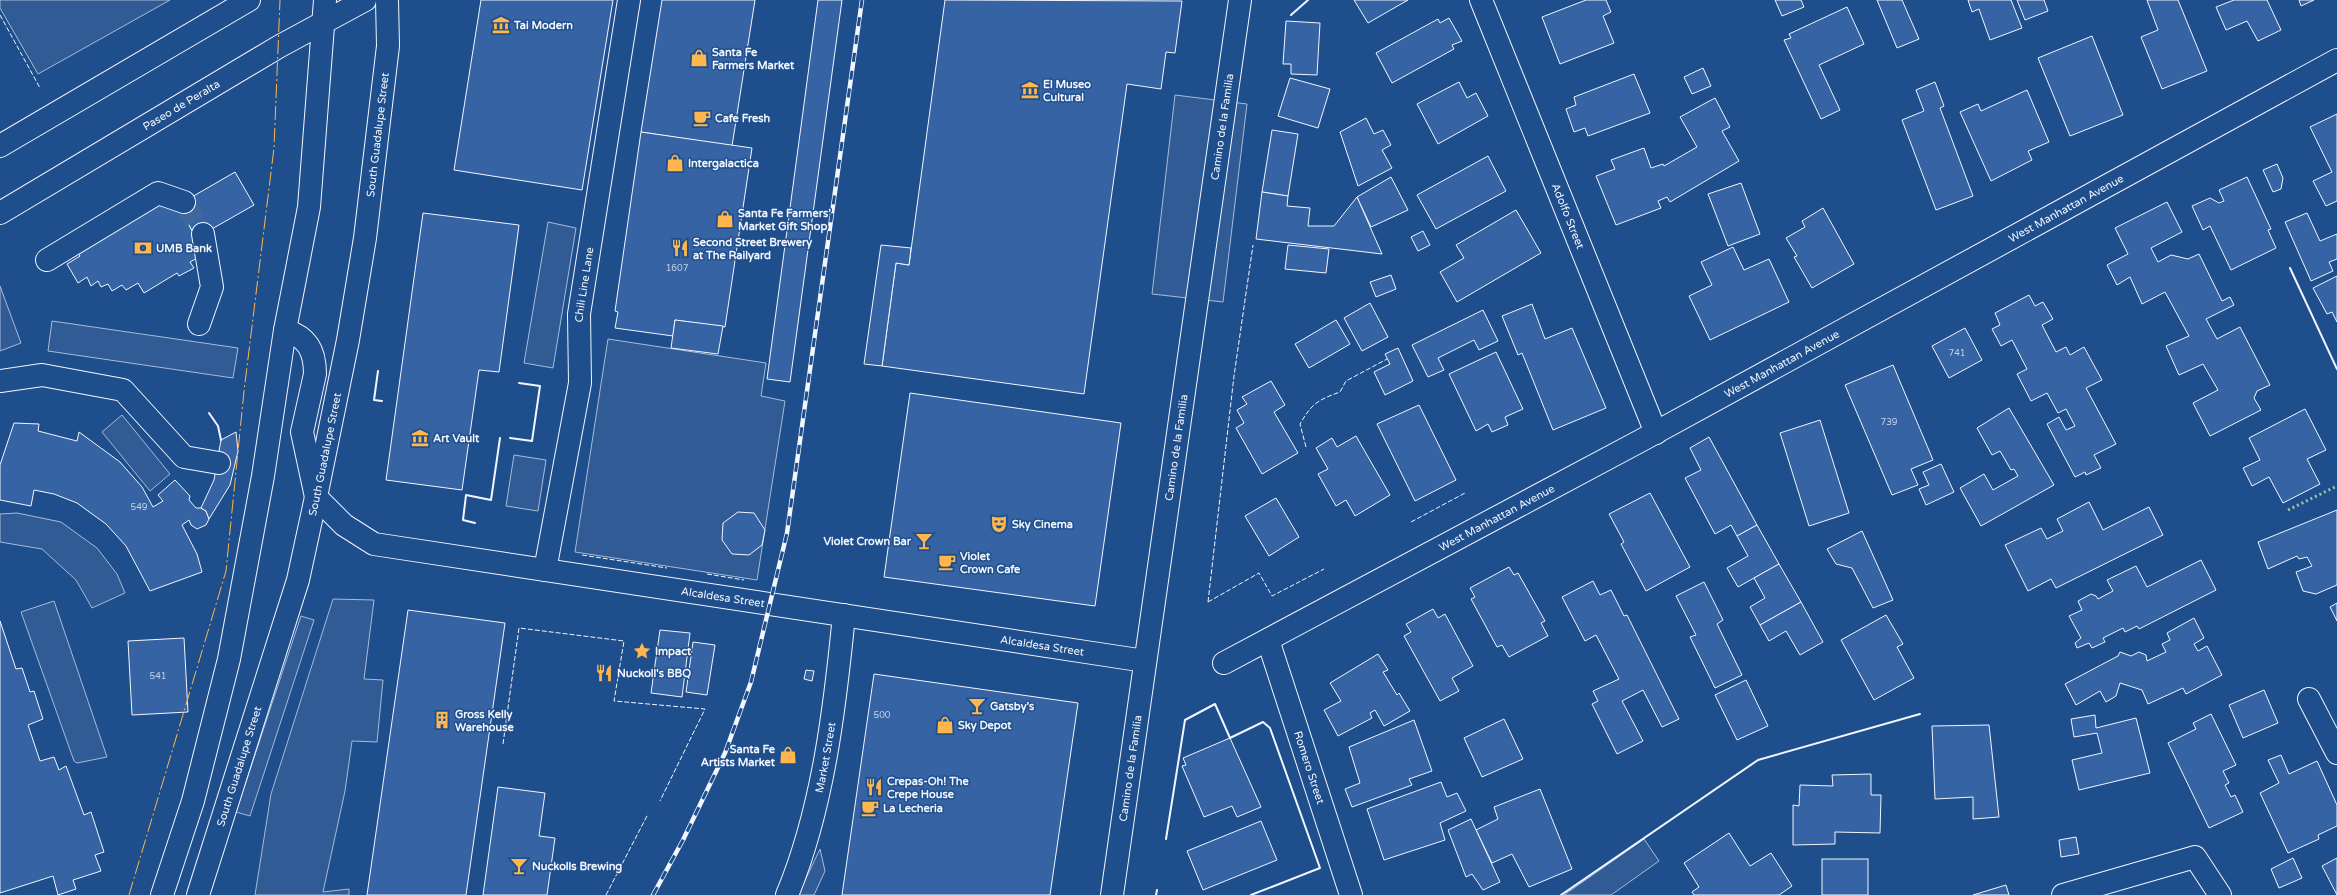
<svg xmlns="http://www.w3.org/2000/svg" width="2337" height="895" font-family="'Varela Round',sans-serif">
	<rect width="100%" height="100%" fill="#1f4e8c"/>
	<g fill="#305b95" stroke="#a8bbd7">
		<path d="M0,0H170L38,74L0,8Z"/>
		<path d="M1175,95L1247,104L1223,302L1152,294Z"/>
		<path d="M548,222L576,228L553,368L524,363Z"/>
		<path d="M0,286L21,343L0,351Z"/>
		<path d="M52,321L238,348L233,378L48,351Z"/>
		<path d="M608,339L766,363L761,396L785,401L757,580L575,552Z"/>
		<path d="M122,415L170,474L150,491L102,432Z"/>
		<path d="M514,455L546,460L538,511L506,506Z"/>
		<path d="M17,513L61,522L97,548L117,574L125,593L92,608L76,580L42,549L0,542V514Z"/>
		<path d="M333,599L374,600L364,679L383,680L377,742L352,741L345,791L323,892L349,889V895H255L271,794Z"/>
		<path d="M54,601L107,757L77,763L74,761L21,612Z"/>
		<path d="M301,616L314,620L250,816L236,812Z"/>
		<path d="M1644,839L1659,861L1611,895H1564Z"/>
		<path d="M820,849L825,871L814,895H798Z"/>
	</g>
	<g fill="#3563a3" stroke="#f2f6ff">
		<path d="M481,0H613L582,190L454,170Z"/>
		<path d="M662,0H755L732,146L641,132Z"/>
		<path d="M818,0H842L790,382L767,379Z"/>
		<path d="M945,0L1182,1L1175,53L1166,52L1161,89L1127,84L1084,394L882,366L896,263L909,265Z"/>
		<path d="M1354,0H1408L1368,23Z"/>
		<path d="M1586,0H1606L1611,12L1603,16L1614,43L1560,64L1542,17Z"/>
		<path d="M1775,0H1801L1804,7L1782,16Z"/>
		<path d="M1877,0H1902L1919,39L1897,48Z"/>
		<path d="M1968,0H2011L2022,28L1990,40L1979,9L1972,12Z"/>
		<path d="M2017,0H2044L2048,11L2025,20Z"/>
		<path d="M2147,0H2178L2207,71L2162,89L2141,37L2158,30Z"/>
		<path d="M2234,0H2267L2281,30L2258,41L2247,21L2226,30L2216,7Z"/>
		<path d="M2299,0H2314L2301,6Z"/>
		<path d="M1847,7L1864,44L1819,65L1840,110L1821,119L1784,40L1791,38L1789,34Z"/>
		<path d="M1449,18L1462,41L1452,45L1454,49L1392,83L1376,53L1438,19L1440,23Z"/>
		<path d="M1286,21L1320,23L1317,75L1291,74V64H1283Z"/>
		<path d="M2092,36L2123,115L2070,136L2038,58Z"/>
		<path d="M1703,68L1711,86L1692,94L1684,77Z"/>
		<path d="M1634,74L1650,113L1588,136L1585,128L1574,132L1566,109L1576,105L1574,97Z"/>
		<path d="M1290,78L1330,89L1318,128L1278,116Z"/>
		<path d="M1459,82L1467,98L1476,93L1488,116L1438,144L1417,104Z"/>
		<path d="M1935,82L1944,106L1940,108L1973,196L1936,210L1902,120L1924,111L1916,90Z"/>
		<path d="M2027,90L2049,142L2028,151L2032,160L1991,181L1960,112L1978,104L1981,111Z"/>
		<path d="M1715,98L1730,127L1722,131L1739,161L1670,202L1667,197L1658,201L1661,208L1616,225L1596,176L1615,169L1611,160L1644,148L1651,168L1663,164L1664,166L1697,147L1680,117Z"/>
		<path d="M2337,114V201L2326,206L2313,181L2332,172L2310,127Z"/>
		<path d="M1366,118L1374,134L1383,130L1391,145L1382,150L1392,168L1358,186L1340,132Z"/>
		<path d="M1272,130L1298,134L1288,196L1262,192Z"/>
		<path d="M641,132L752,148L725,327L675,320L673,336L615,328L618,312L615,311Z"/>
		<path d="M1488,156L1506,191L1436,229L1417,195Z"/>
		<path d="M2277,164L2283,178L2281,189L2273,192L2263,170Z"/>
		<path d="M235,172L254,205L196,238L178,205Z"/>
		<path d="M1391,177L1408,210L1371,227L1357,197Z"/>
		<path d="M2247,177L2271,229L2268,230L2276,248L2231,270L2210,226L2203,230L2192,206L2210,198L2219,203L2224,201L2219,190Z"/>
		<path d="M1741,183L1760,234L1728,246L1708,194Z"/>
		<path d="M1262,192L1288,196L1287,206L1310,208L1308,226H1334L1357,197L1382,254L1256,239Z"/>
		<path d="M170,199L179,207L196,238L201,256L190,262L194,268L179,276L177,273L144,293L138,283L126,290L122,285L112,291L108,284L101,287L98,281L91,286L87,277L78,283L67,264L80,256L78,253Z"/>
		<path d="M2167,202L2182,232L2151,248L2158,262L2171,255L2188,259L2199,254L2222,301L2230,297L2234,305L2206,319L2217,339L2240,327L2270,385L2257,391L2254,398L2261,410L2210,436L2193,403L2218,390L2203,364L2179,375L2166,346L2189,336L2165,292L2142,304L2130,277L2117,285L2107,265L2128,254L2115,228Z"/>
		<path d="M1823,208L1854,264L1812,288L1794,257L1797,256L1786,238L1805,227L1802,221Z"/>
		<path d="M1516,210L1541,253L1457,302L1440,272L1464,258L1456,245Z"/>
		<path d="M423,213L519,225L499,372L479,370L462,490L386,480Z"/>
		<path d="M2307,213L2320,241L2337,234V259L2329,262L2333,271L2311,281L2285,222Z"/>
		<path d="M1423,231L1430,245L1418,251L1411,237Z"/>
		<path d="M881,245L911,248L909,265L896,263L882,366L864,364Z"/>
		<path d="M1288,245L1329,249L1326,273L1285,269Z"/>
		<path d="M1733,247L1744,270L1769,259L1789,302L1710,340L1689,296L1712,285L1701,262Z"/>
		<path d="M1391,275L1396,289L1376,297L1370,282Z"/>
		<path d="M2337,276V322L2332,312L2327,314L2313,288Z"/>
		<path d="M2029,295L2035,306L2043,302L2053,319L2042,325L2056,352L2066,347L2070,355L2084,347L2102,380L2086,388L2116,444L2094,455L2101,468L2086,475L2085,472L2075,477L2047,424L2059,417L2066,430L2075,426L2066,409L2058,413L2047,393L2031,401L2017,374L2027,369L2012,340L2001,346L1992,329L2000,325L1995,313Z"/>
		<path d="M1370,303L1388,337L1362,351L1344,318Z"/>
		<path d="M1532,304L1545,339L1572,328L1606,408L1553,430L1522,353L1518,355L1502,316Z"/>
		<path d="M1483,310L1498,341L1479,350L1474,340L1438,358L1444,370L1428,377L1412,345Z"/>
		<path d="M675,320L723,326L718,354L671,348Z"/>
		<path d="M1336,320L1350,344L1309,368L1295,344Z"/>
		<path d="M1965,328L1982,360L1949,378L1932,346Z"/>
		<path d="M1398,348L1413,381L1385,395L1374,372L1390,364L1385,354Z"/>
		<path d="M1496,352L1523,409L1505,417L1508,425L1492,432L1488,424L1476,431L1449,374Z"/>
		<path d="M1893,365L1933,460L1911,469L1918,485L1892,495L1845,385Z"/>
		<path d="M1271,381L1285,405L1274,412L1298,453L1262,474L1236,428L1244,423L1237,410L1247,404L1242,397Z"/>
		<path d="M910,393L1121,423L1095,606L884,577Z"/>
		<path d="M1419,405L1456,480L1415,501L1377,424Z"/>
		<path d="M2009,408L2054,485L1981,526L1960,488L1984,474L1993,490L2018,476L2014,469L2011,470L2000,451L1992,455L1977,428Z"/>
		<path d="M2305,409L2326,450L2307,459L2320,484L2283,503L2269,477L2252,486L2243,468L2260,460L2249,438Z"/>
		<path d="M1820,420L1849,513L1809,526L1780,433Z"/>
		<path d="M14,423L39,424L38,431L77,441L79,432L120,462L142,487L153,507L163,501L158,495L175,480L190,496L189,500L196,508H201L206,511L209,519L206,525L197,529L191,525L189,520L182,525L197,554L202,572L150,591L126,546L106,524L77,503L54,494L34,490L31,506L0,500V465Z"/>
		<path d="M236,432L238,451L230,485L209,519L206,511L201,508L214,480L221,440Z"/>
		<path d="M1356,436L1390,495L1355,516L1346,500L1336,506L1318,474L1328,469L1316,448L1332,438L1337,447Z"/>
		<path d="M1709,437L1757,525L1737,536L1731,525L1715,534L1685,478L1701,470L1690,448Z"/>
		<path d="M1941,464L1954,492L1926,505L1919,489L1929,485L1923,472Z"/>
		<path d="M1650,493L1690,567L1646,591L1621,544L1624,542L1609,514Z"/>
		<path d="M1276,498L1299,537L1269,556L1245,516Z"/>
		<path d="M2089,502L2103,530L2149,507L2163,535L2056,588L2051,579L2028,591L2005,545L2041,528L2047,539L2063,531L2057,519Z"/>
		<path d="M2337,510V585L2316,594L2303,591L2296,572L2312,566L2307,557L2299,559L2297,556L2268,569L2258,542Z"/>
		<path d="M738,512L754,513L765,530L762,545L749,555L732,554L722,540L723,523Z"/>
		<path d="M1757,525L1779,564L1738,587L1727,568L1748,556L1737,536Z"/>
		<path d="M1862,531L1893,600L1873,608L1852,568L1836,564L1827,549Z"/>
		<path d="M2201,560L2216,590L2139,629L2137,626L2125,632L2123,628L2103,638L2105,642L2092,648L2089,643L2077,648L2075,643L2081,638L2069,616L2082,610L2078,601L2091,594L2096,596L2098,599L2113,591L2107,580L2136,566L2147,587Z"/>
		<path d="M1779,564L1801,602L1760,625L1750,607L1765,598L1754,578Z"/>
		<path d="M1509,567L1514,575L1518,573L1545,621L1541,623L1548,636L1509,657L1502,645L1497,647L1471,599L1475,597L1470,588Z"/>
		<path d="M1593,581L1600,595L1611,590L1624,616L1627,615L1679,719L1662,727L1643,690L1622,701L1643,741L1617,754L1592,704L1598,701L1593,691L1619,679L1596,635L1585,641L1562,597Z"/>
		<path d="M1704,582L1723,620L1717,624L1742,675L1715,688L1690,637L1696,635L1676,596Z"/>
		<path d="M1801,602L1823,642L1800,655L1786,631L1769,641L1760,625Z"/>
		<path d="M2337,603V621L2330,607Z"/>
		<path d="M1433,609L1438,618L1445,614L1473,666L1452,678L1459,691L1440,701L1404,636L1411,632L1406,624Z"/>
		<path d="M408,610L505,623L466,895H367Z"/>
		<path d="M1886,615L1903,644L1897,647L1914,678L1874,700L1841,640Z"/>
		<path d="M2194,618L2204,638L2194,644L2198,651L2207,646L2222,675L2186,694L2183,688L2148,704L2142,690L2120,683L2116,696L2106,702L2100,691L2076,705L2065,684L2118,656L2120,652L2131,656L2139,652L2146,655L2147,661L2166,652L2162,644L2170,640L2167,633Z"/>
		<path d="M0,621L16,669L22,668L30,692L34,691L43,719L28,725L40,761L54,757L59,770L66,766L84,815L91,812L104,852L95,855L101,871L73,880L76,889L58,895L53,876L0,893Z"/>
		<path d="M660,630L690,633L682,697L651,693Z"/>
		<path d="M184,638L188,712L132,715L128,641Z"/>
		<path d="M693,642L715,645L707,695L686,692Z"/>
		<path d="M1378,654L1388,670L1383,672L1397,695L1399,693L1410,711L1384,726L1375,710L1370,713L1372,718L1338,736L1324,710L1341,701L1330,683Z"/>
		<path d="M806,670L814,671L812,681L804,679Z"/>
		<path d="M874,674L1078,703L1050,895H842Z"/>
		<path d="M1746,680L1768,726L1737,740L1715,695Z"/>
		<path d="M2264,690L2278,723L2243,738L2229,705Z"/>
		<path d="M2211,714L2236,765L2223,771L2229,783L2225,785L2231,797L2235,795L2243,812L2209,828L2168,743L2196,729L2193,723Z"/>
		<path d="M2095,715L2096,728L2136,718L2150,773L2079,790L2072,760L2102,753L2097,733L2074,737L2071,719Z"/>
		<path d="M1504,719L1523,759L1482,777L1464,738Z"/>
		<path d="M1414,720L1432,771L1409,779L1412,785L1352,807L1345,789L1360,783L1349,747Z"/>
		<path d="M1989,725L1999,817L1973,819V797L1935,799L1932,726Z"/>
		<path d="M1230,738L1261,807L1237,817L1232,806L1204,817L1182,766L1186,765L1183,758Z"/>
		<path d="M2281,755L2289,774L2317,761L2337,805V826L2318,835L2319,839L2288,853L2260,793L2279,783L2268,760Z"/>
		<path d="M1871,774V795H1881L1880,833L1835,832V844L1793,845V805L1799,806L1800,785L1833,786L1832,775Z"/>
		<path d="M1441,782L1447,797L1457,793L1466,811L1440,823L1445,840L1384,860L1367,809Z"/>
		<path d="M498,787L545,793L539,836L555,838L547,895H483Z"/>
		<path d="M1540,789L1572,869L1529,887L1512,854L1492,863L1476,830L1498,819L1494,807Z"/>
		<path d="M1471,819L1500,882L1483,890L1472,874L1466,877L1448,830Z"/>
		<path d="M1261,821L1277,860L1203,890L1187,851Z"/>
		<path d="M1729,833L1750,866L1771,853L1792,886L1779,895H1694L1692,892L1699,887L1684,863Z"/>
		<path d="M2076,837L2079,854L2061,857L2059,840Z"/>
		<path d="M2293,858L2302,878L2279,888L2271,869Z"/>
		<path d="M2337,858V895L2322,866Z"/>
		<rect x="1822" y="859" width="46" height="36"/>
		<path d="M2006,885L2009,895H1973Z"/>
	</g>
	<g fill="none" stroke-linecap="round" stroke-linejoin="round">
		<path stroke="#3f679d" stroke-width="22" stroke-dasharray="22 11" stroke-linecap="butt" d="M184,202L203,234"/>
		<g stroke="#f2f6ff" stroke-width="24">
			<g id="minor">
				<path id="s1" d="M1481,0L1656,433"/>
				<path d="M47,260L158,193L184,202"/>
				<path d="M199,324L212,287L203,234"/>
				<path id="s2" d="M285,330C307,337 315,350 315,374L302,432L316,497L344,525L374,544L1145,661"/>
				<path d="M0,381L42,375L123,390L184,457L219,463"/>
				<path id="s3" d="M545,570L580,383L579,314L629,0"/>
				<path id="s4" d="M1268,640L1351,895"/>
				<path id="s5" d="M1224,663L1642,440L2337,60"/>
				<path d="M2309,699L2337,753"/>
				<path id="s6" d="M787,895C823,809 835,707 844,615"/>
				<path id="s7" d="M1112,895L1240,0"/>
				<path d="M2063,895L2195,857L2220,895"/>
			</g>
		</g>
		<g stroke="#f2f6ff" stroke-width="24">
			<g id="major">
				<path d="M0,146L249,0"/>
				<path id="s8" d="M0,213L280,46L365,0"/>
				<path d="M162,895L193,801L229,659L263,476L285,330L309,207L325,0"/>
				<path id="s9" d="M198,895L298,580L316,497L348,340L365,238L388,46L387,0"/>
			</g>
		</g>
		<use href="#minor" stroke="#1f4e8c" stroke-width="22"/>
		<use href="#major" stroke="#1f4e8c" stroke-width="22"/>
		<g stroke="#f2f6ff" stroke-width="4.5">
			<path id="rail" d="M653,895L683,840L725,753L751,682L787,533L862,0"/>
		</g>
		<use href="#rail" stroke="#1f4e8c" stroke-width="3" stroke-dasharray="9" stroke-linecap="butt"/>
		<path stroke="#97c8a6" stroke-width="3" stroke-dasharray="2 3" stroke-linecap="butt" d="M2288,510L2337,486"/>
		<g stroke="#f2f6ff" stroke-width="1" stroke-dasharray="5 2" stroke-linecap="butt">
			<path d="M0,15L40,88"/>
			<path d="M1306,447L1300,424C1312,403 1318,400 1340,392L1346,381L1387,359"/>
			<path d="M1411,522L1465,493"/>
			<path d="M582,555L667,568"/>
			<path d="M707,574L744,580"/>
			<path d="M1208,602L1234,376L1253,245"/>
			<path d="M1208,602L1259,573L1272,596L1324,569"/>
			<path d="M503,744L519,628L624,641L614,701L705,709L660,801"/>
			<path d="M606,895L648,814"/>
		</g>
		<g stroke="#f2f6ff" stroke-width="2">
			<path d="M1291,15L1308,0"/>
			<path d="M2290,268L2337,369"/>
			<path d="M378,371L374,400L382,401"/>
			<path d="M209,413L218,426L221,440"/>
			<path d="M510,438L532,441L540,386L519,383"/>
			<path d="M475,523L463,520L466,495L491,500L500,438"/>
			<path d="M1166,839L1185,720L1215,704L1230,738L1263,722L1270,728L1320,868L1251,895"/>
			<path d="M1156,895L1157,890"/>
			<path d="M1561,895L1758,760L1920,714"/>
		</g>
		<path stroke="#ffb74d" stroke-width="1" stroke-dasharray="14 3 2 3" stroke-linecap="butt" d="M129,895L226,571L244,391L274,148L280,0"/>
	</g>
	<defs>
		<g id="museum-bare" transform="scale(1.38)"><path d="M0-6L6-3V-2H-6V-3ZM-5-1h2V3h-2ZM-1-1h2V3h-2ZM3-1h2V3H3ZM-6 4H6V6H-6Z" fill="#ffb74d" stroke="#1f4e8c" stroke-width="2.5" paint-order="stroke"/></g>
		<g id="shop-bare" transform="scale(1.38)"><path d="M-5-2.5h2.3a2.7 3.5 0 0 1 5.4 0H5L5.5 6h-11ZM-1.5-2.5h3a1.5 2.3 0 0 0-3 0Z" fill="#ffb74d" stroke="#1f4e8c" stroke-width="2.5" paint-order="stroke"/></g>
		<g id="cafe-bare" transform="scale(1.38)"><path d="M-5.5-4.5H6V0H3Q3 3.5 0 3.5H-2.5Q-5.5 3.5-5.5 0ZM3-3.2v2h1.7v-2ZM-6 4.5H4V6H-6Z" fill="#ffb74d" stroke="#1f4e8c" stroke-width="2.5" paint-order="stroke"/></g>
		<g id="bank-bare" transform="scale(1.38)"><path d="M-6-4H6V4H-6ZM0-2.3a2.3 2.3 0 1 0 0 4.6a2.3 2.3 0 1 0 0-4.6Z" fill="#ffb74d" stroke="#1f4e8c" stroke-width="2.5" paint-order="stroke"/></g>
		<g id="restaurant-bare" transform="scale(1.38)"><path d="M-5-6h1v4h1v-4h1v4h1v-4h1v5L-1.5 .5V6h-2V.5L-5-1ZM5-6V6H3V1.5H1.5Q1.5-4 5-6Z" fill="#ffb74d" stroke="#1f4e8c" stroke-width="2.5" paint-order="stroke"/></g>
		<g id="theatre-bare" transform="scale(1.38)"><path d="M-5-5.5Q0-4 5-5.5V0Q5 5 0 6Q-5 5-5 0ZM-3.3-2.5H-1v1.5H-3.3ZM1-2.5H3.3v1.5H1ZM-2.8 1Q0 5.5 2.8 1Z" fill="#ffb74d" stroke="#1f4e8c" stroke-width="2.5" paint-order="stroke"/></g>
		<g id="bar-bare" transform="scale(1.38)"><path d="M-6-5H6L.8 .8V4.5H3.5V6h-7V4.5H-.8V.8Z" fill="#ffb74d" stroke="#1f4e8c" stroke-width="2.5" paint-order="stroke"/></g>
		<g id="sight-bare" transform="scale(1.38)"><path d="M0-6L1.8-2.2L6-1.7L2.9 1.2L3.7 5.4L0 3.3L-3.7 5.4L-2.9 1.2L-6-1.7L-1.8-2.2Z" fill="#ffb74d" stroke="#1f4e8c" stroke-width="2.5" paint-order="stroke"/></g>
		<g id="building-bare" transform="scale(1.38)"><path d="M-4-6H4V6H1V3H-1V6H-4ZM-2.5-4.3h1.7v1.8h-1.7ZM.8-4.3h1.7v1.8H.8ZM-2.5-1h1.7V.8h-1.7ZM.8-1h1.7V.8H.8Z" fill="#ffb74d" stroke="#1f4e8c" stroke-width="2.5" paint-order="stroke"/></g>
	</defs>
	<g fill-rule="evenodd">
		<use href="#museum-bare" x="501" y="25"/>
		<use href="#shop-bare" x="699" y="58"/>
		<use href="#museum-bare" x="1030" y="90"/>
		<use href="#cafe-bare" x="702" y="118"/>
		<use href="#shop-bare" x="675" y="163"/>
		<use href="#shop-bare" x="725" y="219"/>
		<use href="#bank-bare" x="143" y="248"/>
		<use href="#restaurant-bare" x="680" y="248"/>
		<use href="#museum-bare" x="420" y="438"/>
		<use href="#theatre-bare" x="999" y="524"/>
		<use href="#bar-bare" x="924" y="541"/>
		<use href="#cafe-bare" x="947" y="562"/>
		<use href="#sight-bare" x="642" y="651"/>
		<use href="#restaurant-bare" x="604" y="673"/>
		<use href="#bar-bare" x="977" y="706"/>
		<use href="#building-bare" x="442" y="720"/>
		<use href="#shop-bare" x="945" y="725"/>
		<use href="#shop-bare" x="788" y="755"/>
		<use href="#restaurant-bare" x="874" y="787"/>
		<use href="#cafe-bare" x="870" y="808"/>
		<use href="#bar-bare" x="519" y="866"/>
	</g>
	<g text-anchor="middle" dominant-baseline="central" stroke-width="3" stroke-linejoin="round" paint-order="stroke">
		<g font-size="9" fill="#c3d1e8">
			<text x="677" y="268">1607</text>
			<text x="1957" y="353">741</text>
			<text x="1889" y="422">739</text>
			<text x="139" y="507">549</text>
			<text x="158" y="676">541</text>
			<text x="882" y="715">500</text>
		</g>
		<g font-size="11" font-weight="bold" fill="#f2f6ff" stroke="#1f4e8c" text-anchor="start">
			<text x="514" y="25">Tai Modern</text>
			<text x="712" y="52">Santa Fe<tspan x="712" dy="13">Farmers Market</tspan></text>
			<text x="1043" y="84">El Museo<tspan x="1043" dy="13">Cultural</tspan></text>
			<text x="715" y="118">Cafe Fresh</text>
			<text x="688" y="163">Intergalactica</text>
			<text x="738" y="213">Santa Fe Farmers’<tspan x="738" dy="13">Market Gift Shop</tspan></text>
			<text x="693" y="242">Second Street Brewery<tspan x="693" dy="13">at The Railyard</tspan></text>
			<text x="156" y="248">UMB Bank</text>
			<text x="433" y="438">Art Vault</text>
			<text x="1012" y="524">Sky Cinema</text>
			<text x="911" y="541" text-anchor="end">Violet Crown Bar</text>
			<text x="960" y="556">Violet<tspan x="960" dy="13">Crown Cafe</tspan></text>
			<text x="655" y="651">Impact</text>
			<text x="617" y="673">Nuckoll's BBQ</text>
			<text x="990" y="706">Gatsby's</text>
			<text x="455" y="714">Gross Kelly<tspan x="455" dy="13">Warehouse</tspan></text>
			<text x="958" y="725">Sky Depot</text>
			<text x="775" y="749" text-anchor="end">Santa Fe<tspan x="775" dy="13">Artists Market</tspan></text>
			<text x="887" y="781">Crepas-Oh! The<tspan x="887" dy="13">Crepe House</tspan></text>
			<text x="883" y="808">La Lecheria</text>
			<text x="532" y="866">Nuckolls Brewing</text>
		</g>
		<g font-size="11" fill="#f2f6ff" stroke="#1f4e8c">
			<text stroke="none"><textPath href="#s8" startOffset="211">Paseo de Peralta</textPath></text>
			<text stroke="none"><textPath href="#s7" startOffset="776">Camino de la Familia</textPath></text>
			<text stroke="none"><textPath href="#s9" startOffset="783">South Guadalupe Street</textPath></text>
			<text stroke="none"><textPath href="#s5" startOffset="957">West Manhattan Avenue</textPath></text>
			<text stroke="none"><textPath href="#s1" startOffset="233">Adolfo Street</textPath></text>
			<text stroke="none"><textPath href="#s3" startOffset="289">Chili Line Lane</textPath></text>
			<text stroke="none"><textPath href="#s5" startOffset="633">West Manhattan Avenue</textPath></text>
			<text stroke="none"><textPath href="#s7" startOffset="452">Camino de la Familia</textPath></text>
			<text stroke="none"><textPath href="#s9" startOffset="459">South Guadalupe Street</textPath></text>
			<text stroke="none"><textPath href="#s5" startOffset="309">West Manhattan Avenue</textPath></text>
			<text stroke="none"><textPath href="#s2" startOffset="612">Alcaldesa Street</textPath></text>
			<text stroke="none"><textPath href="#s2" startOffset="935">Alcaldesa Street</textPath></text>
			<text stroke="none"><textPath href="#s6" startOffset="143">Market Street</textPath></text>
			<text stroke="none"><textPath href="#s9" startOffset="135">South Guadalupe Street</textPath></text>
			<text stroke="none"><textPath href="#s7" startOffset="128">Camino de la Familia</textPath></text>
			<text stroke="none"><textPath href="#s4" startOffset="134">Romero Street</textPath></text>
		</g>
	</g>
</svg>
